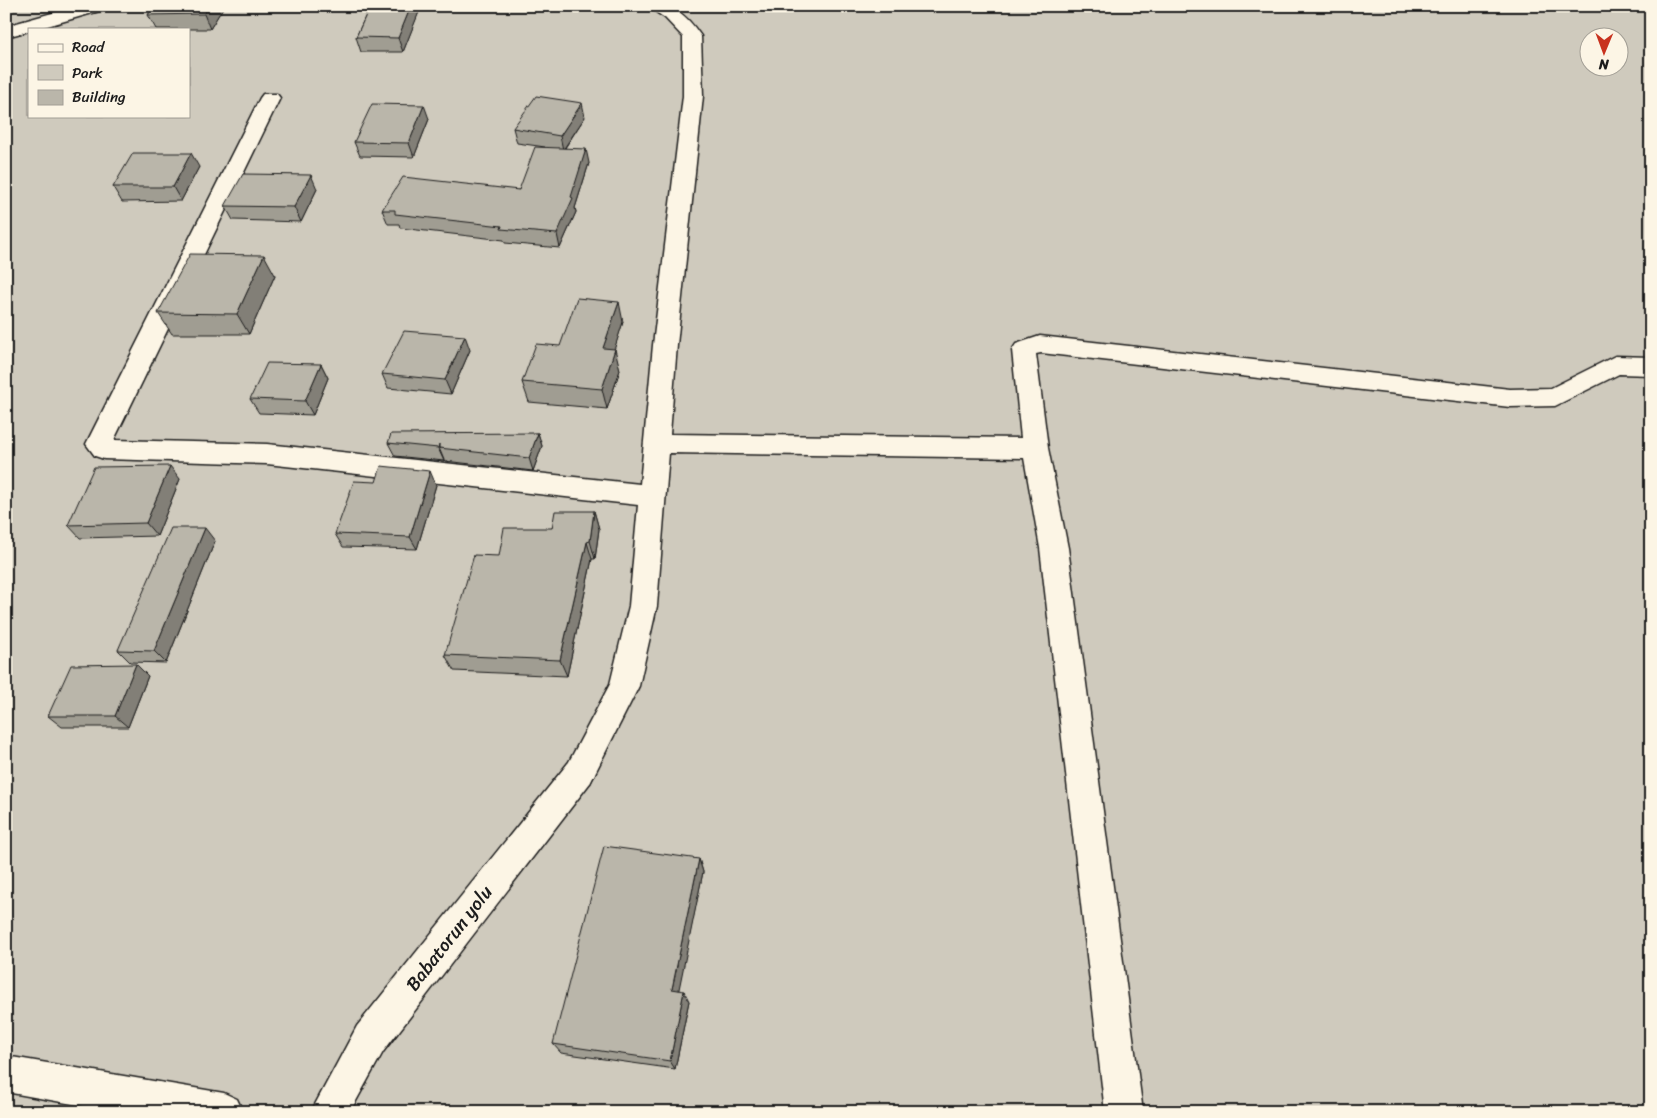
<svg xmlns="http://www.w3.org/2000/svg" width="1657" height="1118" font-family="Sriracha,sans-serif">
	<rect width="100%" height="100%" fill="#eee8d9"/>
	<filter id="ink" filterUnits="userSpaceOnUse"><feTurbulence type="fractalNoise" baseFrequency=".02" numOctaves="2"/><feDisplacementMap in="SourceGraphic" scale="10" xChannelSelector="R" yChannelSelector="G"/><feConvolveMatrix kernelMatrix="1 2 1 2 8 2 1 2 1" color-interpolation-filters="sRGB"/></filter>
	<g filter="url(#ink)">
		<path fill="#cfcabd" stroke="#76736c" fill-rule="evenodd" d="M6,6H1651V1112H6ZM29,29H189V116H29ZM1590,38H1620V68H1590Z"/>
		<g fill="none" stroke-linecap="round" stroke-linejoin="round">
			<g stroke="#1c1c1c" stroke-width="3">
				<g id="minor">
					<path d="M77,6H106L103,10L37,29H29V31L6,37V26Z"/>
					<path d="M647,6C676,6 684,12 701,36L703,96L677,345L670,434L1021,438L1012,350L1016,344L1040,336L1510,389L1551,388L1615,356L1651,357V375L1619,374L1555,406L1510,407L1041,353L1036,354L1048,448L1068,548L1143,1112H1105L1040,548L1024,458L669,453L657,606L639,686L590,783L579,788L568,783L563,773L610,684L629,606L638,505L267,464L104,459L95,456L86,444L260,98L263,94H277L280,98L114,440L267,444L640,484L653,345L683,96V37L665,18Z"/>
					<path d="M6,1056L224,1093L237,1099L243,1112H117L6,1092Z"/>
				</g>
			</g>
			<g stroke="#1c1c1c" stroke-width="3">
				<path id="major" d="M579,758L590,763L595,773L590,783L383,1052L350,1112H311L357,1026L568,763Z"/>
			</g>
			<use href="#minor" fill="#fcf5e5" fill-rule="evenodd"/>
			<use href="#major" fill="#fcf5e5" fill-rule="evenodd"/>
		</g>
		<g fill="#a09d92" stroke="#1c1c1c">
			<path d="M154,6H224L210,29H156L148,15Z"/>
			<path d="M370,6H421L403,52H361L356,37Z"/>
			<path d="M585,117L565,148L589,163L575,208L576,212L560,248L505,243L504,240L400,228L399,224H388L382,210L519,190L545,147L517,143L513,128Z"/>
			<path d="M429,119L414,157L360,156L354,142Z"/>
			<path d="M199,167L181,201L122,202L113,187Z"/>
			<path d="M317,189L301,222L233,220L225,206Z"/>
			<path d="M275,275L249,334H172L158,313Z"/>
			<path d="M623,322L614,349L620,370L607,409L529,402L522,382L560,346Z"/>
			<path d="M470,350L451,394L388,388L382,374Z"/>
			<path d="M321,364L328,378L313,415L259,413L250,399Z"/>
			<path d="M538,433L542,446L533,471L445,461L444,460V461L395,456L388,443Z"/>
			<path d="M180,479L157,536L80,538L68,525Z"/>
			<path d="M376,482L436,485L417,549L343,547L335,534Z"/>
			<path d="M594,511L599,529L595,559H592L567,676L454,671L445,655L499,556L552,528Z"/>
			<path d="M215,541L166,663L130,662L118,650Z"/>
			<path d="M148,676L128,727H62L48,716Z"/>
			<path d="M699,859L703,872L678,990L689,1001L675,1069L561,1053L553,1044Z"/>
		</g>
		<g fill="#827f77" stroke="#1c1c1c">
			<path d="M209,6H224L210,29L204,14Z"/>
			<path d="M411,6H421V7L403,52L398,38Z"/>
			<path d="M582,103L585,117L563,150L560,136Z"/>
			<path d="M424,105L429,119L414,157L409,143Z"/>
			<path d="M586,149L589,163L575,208L576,212L560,248L557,234Z"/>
			<path d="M191,153L199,167L181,201L173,187Z"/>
			<path d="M311,175L317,189L301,222L294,207Z"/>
			<path d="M264,255L275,275L249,334L237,314Z"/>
			<path d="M619,302L623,322L608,369L603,348Z"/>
			<path d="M465,336L470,350L451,394L445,380Z"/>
			<path d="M615,349L620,370L607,409L602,389Z"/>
			<path d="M321,364L328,378L313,415L305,401Z"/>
			<path d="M538,433L542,446L533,471L529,458Z"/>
			<path d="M439,444V448L444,460V461L438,448Z"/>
			<path d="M170,466L180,479L157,536L146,523Z"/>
			<path d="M430,471L436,485L417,549L410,537Z"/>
			<path d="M594,511L599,529L595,559L590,541Z"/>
			<path d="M205,528L215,541L166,663L154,651Z"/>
			<path d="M587,542L592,559L567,676L560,660Z"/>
			<path d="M136,664L148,676L128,727L115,716Z"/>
			<path d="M699,859L703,872L677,999L672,989Z"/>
			<path d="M684,991L689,1001L675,1069L670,1061Z"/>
		</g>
		<g fill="#bab6aa" stroke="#1c1c1c">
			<path d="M154,6H209L204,14L148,15Z"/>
			<path d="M370,6H411L398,38L356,37Z"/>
			<path d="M536,96L582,103L560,136L513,128Z"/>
			<path d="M372,104L424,105L409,143L354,142Z"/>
			<path d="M535,147L586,149L571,197L573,198L557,234L501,229L502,226L395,214V210H382L403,177L519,190Z"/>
			<path d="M133,153H191L173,187H113Z"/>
			<path d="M243,174L311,175L294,207L225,206Z"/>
			<path d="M190,254L264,255L237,314L158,313Z"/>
			<path d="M577,298L619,302L603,348L615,349L602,389L522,382L536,344L560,346Z"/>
			<path d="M404,331L465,336L445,380L382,374Z"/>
			<path d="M267,363L321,364L305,401L250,399Z"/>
			<path d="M538,433L529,458L439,448V444L438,448L388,443L391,434Z"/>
			<path d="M170,466L146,523L68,525L94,467Z"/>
			<path d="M381,466L430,471L410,537L335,534L354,481L376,482Z"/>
			<path d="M555,511H594L590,541L587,542L560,660L445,655L474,555L499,556L504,528H552Z"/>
			<path d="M171,528H205L154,651L118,650Z"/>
			<path d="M136,664L115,716H48L71,665Z"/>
			<path d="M604,846L699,859L672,989L684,991L670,1061L553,1044Z"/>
		</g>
	</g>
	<g text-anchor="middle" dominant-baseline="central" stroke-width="4" stroke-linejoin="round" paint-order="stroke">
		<g font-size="19" fill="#1c1c1c" stroke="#fcf5e5">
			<text transform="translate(449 938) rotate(-52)">Babatorun yolu</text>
		</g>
	</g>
	<rect width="1657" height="1118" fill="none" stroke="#fcf5e5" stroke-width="25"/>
	<rect x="12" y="12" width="1632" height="1093" fill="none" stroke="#1c1c1c" stroke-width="2" filter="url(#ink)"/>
	<rect x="28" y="28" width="162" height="90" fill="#fcf5e5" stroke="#a29e95"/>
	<rect x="38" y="44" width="25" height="8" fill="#fcf5e5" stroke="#a29e95"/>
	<text x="72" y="52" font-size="15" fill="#1c1c1c">Road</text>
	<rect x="38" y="65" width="25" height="15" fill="#cfcabd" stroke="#a29e95"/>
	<text x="72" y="78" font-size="15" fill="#1c1c1c">Park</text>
	<rect x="38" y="90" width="25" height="15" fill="#bab6aa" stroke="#a29e95"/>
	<text x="72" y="102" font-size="15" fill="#1c1c1c">Building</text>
	<g transform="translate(1604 52) rotate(181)"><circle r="24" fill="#fcf5e5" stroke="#a29e95"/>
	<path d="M0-4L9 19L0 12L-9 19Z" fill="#c8321e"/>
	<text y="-8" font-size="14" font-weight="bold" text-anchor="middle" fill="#1c1c1c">N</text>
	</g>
</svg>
